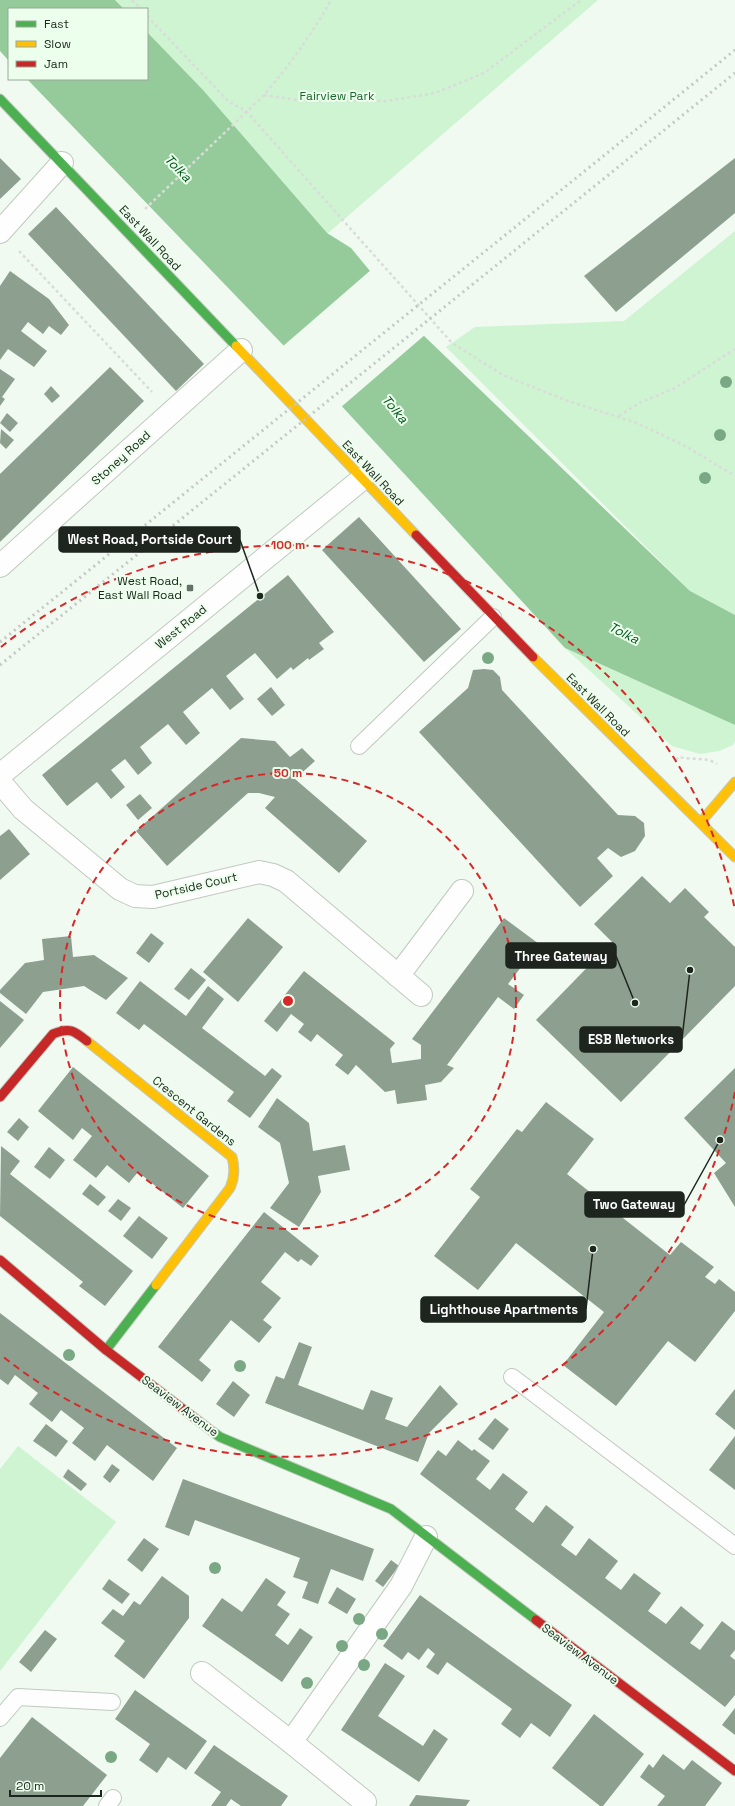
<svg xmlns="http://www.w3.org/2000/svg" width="735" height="1806" font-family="'Space Grotesk',sans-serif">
	<rect width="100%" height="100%" fill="#f0faf0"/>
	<g fill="#cef4d2">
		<path d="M115,0H598L327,234L203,90L147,32V9H124Z"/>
		<path d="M735,231V615L690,591L446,347L475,327L624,321Z"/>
		<path d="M565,648L735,725V741L733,745L719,751L700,754L672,746Z"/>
		<path d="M18,1446L116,1522L0,1671V1469Z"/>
	</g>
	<g fill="#95ca9b">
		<path d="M0,0H115L124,9H9V61L0,51Z"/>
		<path d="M147,32L203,90L327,233L351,248L422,334L690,591L735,615V725L565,648L337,401L27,79H147Z"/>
	</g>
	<path fill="#f0faf0" d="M372,269L426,334L340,408L282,347Z"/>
	<g fill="#8da090">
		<path d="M0,158L21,179L0,199Z"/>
		<path d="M735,158V213L616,312L584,276Z"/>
		<path d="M56,207L204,364L176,391L28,234Z"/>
		<path d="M10,271L49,299L69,325L61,335L49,326L43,334L28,322L21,331L47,351L34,367L8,349L0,360V286Z"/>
		<path d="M110,367L144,401L0,542V474Z"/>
		<path d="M0,369L15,379L2,397L5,399L0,406Z"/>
		<path d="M51,386L60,396L52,403L44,394Z"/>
		<path d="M7,413L18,423L10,432L0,423Z"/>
		<path d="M1,429L14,440L6,449L0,443Z"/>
		<path d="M359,517L461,629L424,662L322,550Z"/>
		<path d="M288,575L334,632L319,643L324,649L309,660L308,658L293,670L291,667L277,679L255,653L226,676L244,699L230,710L212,688L183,712L200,733L186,745L168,724L140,747L152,763L138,775L125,759L111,770L125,787L111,799L97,782L67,806L42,775Z"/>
		<path d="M484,669L493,670L500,677L502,690L618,815L635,816L644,823L645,836L635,851L621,857L608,848L597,858L613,876L580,907L419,732L468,688L473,670Z"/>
		<path d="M271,687L285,705L272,716L257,699Z"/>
		<path d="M241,738L275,741L290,757L302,748L315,761L295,779L367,841L339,873L265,808L275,797L259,793H248L167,866L136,831Z"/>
		<path d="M140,794L152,808L138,820L126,805Z"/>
		<path d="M9,829L30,854L0,880V836Z"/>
		<path d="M642,876L670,903L685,888L709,912L704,917L735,947V986L621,1102L536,1020L612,942L594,924Z"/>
		<path d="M248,918L283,947L238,1002L203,972Z"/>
		<path d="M504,918L539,944L508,984L524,995L514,1009L498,997L447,1065L454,1068L441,1082L425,1085L427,1100L397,1104L395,1090L385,1092L356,1065L348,1075L335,1065L343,1055L317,1034L311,1042L298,1032L304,1024L291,1014L277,1032L264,1021L304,971L395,1043L390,1049L392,1063L421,1059V1045L412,1039Z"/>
		<path d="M151,933L164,943L149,963L136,953Z"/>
		<path d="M71,936L73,957L94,955L128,978L106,1000L84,986L43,992L26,1014L0,993V990L25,963L44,960L42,939Z"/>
		<path d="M191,968L206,980L189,1000L174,989Z"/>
		<path d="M140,981L186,1016L208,986L224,999L202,1028L265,1076L272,1068L282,1076L250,1118L227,1101L234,1092L144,1024L139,1030L116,1013Z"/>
		<path d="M0,1001L24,1020L0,1048Z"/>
		<path d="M73,1067L209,1176L183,1208L138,1172L129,1183L107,1165L96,1178L73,1160L92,1136L82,1128L73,1140L38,1111Z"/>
		<path d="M735,1068V1207L714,1173L726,1163L684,1118Z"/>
		<path d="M277,1098L309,1123L313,1151L345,1145L350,1170L318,1176L321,1192L299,1227L270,1208L289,1183L280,1143L258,1127Z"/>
		<path d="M546,1102L594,1139L567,1174L670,1255L681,1242L714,1267L705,1277L715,1284L719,1279L735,1292V1311L695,1362L668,1341L616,1406L563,1365L604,1312L516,1243L478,1290L434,1256L480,1197L470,1189L517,1129L522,1132Z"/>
		<path d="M19,1118L29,1127L18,1141L7,1132Z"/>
		<path d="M1,1146L20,1161L10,1174L133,1271L105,1306L79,1286L83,1282L0,1216Z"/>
		<path d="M49,1147L65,1160L50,1179L34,1167Z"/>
		<path d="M90,1184L106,1197L98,1206L82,1194Z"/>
		<path d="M118,1199L131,1208L121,1221L108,1211Z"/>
		<path d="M264,1212L319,1256L311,1266L301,1259L298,1262L285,1252L261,1282L281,1298L263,1320L272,1327L259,1343L231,1320L199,1360L211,1370L202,1382L158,1347Z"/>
		<path d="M139,1216L168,1238L152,1259L123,1236Z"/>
		<path d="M0,1313L177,1448L153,1481L107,1445L95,1461L72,1443L84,1428L61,1410L52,1422L29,1404L38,1393L15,1375L8,1385L0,1379Z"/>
		<path d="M299,1342L312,1347L298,1385L363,1410L371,1390L393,1398L385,1419L407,1427L440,1385L458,1404L429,1433L418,1462L265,1403L276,1376L284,1379Z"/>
		<path d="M233,1381L250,1395L234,1417L216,1404Z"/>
		<path d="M735,1389V1430L715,1414Z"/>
		<path d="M495,1418L509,1429L493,1450L478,1439Z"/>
		<path d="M46,1424L68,1441L56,1457L33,1441Z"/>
		<path d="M735,1436V1490L709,1470Z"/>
		<path d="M458,1440L472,1451L474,1449L490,1461L476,1479L490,1490L503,1473L528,1492L515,1509L533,1523L546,1505L574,1527L561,1545L576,1556L589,1538L618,1561L605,1578L621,1590L634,1573L661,1593L648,1611L666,1624L681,1606L704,1625L690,1643L700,1650L722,1621L735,1631V1650L730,1656L735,1660V1695L725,1707L420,1474L438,1450L446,1456Z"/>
		<path d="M112,1464L120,1470L110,1483L103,1477Z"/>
		<path d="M68,1469L87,1484L81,1491L63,1477Z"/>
		<path d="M183,1479L374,1549L363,1581L331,1569L318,1604L302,1598L308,1582L293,1577L300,1558L195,1520L189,1536L165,1527Z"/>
		<path d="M144,1538L159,1549L142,1572L127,1560Z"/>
		<path d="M391,1560L399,1566L383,1587L375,1581Z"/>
		<path d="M162,1576L189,1596V1618L144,1679L114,1656L125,1641L101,1623L113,1609L123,1616L134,1601L140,1605Z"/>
		<path d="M266,1578L286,1592L277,1605L290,1614L275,1635L288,1645L300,1628L313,1637L282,1682L202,1626L222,1598L242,1612Z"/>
		<path d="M109,1579L130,1594L122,1604L102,1589Z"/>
		<path d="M337,1587L356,1599L347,1614L328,1603Z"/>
		<path d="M420,1595L572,1705L550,1737L531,1723L520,1738L501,1724L512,1709L447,1662L438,1675L426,1667L435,1654L428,1648L419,1660L408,1652L402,1660L383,1646Z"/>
		<path d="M45,1630L57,1639L31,1672L19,1662Z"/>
		<path d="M385,1663L405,1676L378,1716L423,1746L434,1729L448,1739L419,1782L341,1730Z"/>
		<path d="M135,1690L207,1741L186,1770L168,1757L157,1773L139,1760L150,1744L115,1719Z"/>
		<path d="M735,1708V1735L722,1725Z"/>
		<path d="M594,1714L644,1754L603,1806H600L552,1768Z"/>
		<path d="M32,1717L107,1775L83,1806H0V1758Z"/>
		<path d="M214,1745L288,1796L281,1806H241L231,1799L226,1806H211L221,1792L194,1773Z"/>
		<path d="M663,1754L684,1770L692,1760L722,1783L705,1806H657L665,1796L640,1777L649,1764L653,1768Z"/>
		<path d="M416,1795L470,1800L466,1806H409Z"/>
	</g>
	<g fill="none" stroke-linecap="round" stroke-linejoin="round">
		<g stroke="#c1c9c1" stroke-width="18">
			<g id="lane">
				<path d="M359,746L493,617"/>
				<path d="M512,1377L735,1546"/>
				<path d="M0,1718L18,1697L112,1702"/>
				<path d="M107,1806L113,1798"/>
			</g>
		</g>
		<g stroke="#c1c9c1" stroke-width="24">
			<g id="street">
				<path d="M0,232L62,163"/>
				<path d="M0,566L241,350"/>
				<path d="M0,775L362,479"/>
				<path d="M0,782L23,809L120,889L135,896L153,897L259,872L273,875L286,881L421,995"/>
				<path d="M398,976L462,891"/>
				<path d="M202,1673L291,1742L365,1802"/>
				<path d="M291,1742L401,1586L426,1537"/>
			</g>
		</g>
		<g stroke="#c1c9c1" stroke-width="11">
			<g id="fast">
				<path d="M0,99L236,346"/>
				<path d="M106,1350L156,1285"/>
				<path d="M213,1432L220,1437L391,1509L536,1620"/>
			</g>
		</g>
		<g stroke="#c1c9c1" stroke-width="11">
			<g id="slow">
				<path d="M236,346L416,535"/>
				<path d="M533,657L735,857"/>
				<path d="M701,822L735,782"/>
				<path d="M87,1041L232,1157C235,1168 235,1177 230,1188L156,1285"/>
			</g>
		</g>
		<g stroke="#c1c9c1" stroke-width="11">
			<g id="jam">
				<path d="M416,535L533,657"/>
				<path d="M0,1097L53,1034C70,1027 74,1031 87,1041"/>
				<path d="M0,1260L106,1350L213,1432"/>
				<path d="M536,1620L735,1771"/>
			</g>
		</g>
		<g stroke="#d9dcd9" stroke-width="2.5" stroke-dasharray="3 3" stroke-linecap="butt">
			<path d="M132,0L141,9"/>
			<path d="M147,16L229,102L246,111L452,343L503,375L565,400L637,423L687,447L735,476"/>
			<path d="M264,95L303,101H387L435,93L484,73L581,0"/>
			<path d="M145,209L264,95C289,66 312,34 331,0"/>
			<path d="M19,251L152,392"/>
			<path d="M619,416L639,403L675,388L735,349"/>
			<path d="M676,760L679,757C691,760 708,757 717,764"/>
		</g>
		<use href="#lane" stroke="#fdfefd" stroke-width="16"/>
		<use href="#street" stroke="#fdfefd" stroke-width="22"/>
		<use href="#fast" stroke="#4caf50" stroke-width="9"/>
		<use href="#slow" stroke="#ffc107" stroke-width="9"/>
		<use href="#jam" stroke="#c62828" stroke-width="9"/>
		<g stroke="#c5c8c5" stroke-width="3" stroke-dasharray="2 4" stroke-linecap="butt">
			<path d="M0,642L735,50"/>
			<path d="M0,665L735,73"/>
		</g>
	</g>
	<g fill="#7aa884">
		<circle cx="726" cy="382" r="6"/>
		<circle cx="720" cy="435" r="6"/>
		<circle cx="705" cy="478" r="6"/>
		<circle cx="488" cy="658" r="6"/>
		<circle cx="69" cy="1355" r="6"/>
		<circle cx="240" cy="1366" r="6"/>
		<circle cx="215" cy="1568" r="6"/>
		<circle cx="359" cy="1619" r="6"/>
		<circle cx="382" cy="1634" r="6"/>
		<circle cx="342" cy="1646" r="6"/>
		<circle cx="364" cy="1665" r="6"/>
		<circle cx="307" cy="1683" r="6"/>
		<circle cx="111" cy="1757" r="6"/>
	</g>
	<g fill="none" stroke="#d62828" stroke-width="2" stroke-dasharray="7 5">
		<circle cx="288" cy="1001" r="228"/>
		<path d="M735 1092A456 456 0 0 1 1 1355M1 647A456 456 0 0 1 735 910"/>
	</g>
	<rect fill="#677068" stroke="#ebffec" stroke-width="1.5" x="186" y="584" width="8" height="8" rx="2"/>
	<g text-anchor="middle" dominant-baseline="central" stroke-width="4" stroke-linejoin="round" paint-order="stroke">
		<g font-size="12" fill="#1a652b" stroke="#ebffec">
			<text x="337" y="96">Fairview Park</text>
		</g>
		<g font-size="12" fill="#1d251e" stroke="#ebffec">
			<text transform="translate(150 238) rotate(47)">East Wall Road</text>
			<text transform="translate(121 458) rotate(-42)">Stoney Road</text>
			<text transform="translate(373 473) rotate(47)">East Wall Road</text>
			<text transform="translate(181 627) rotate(-39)">West Road</text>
			<text transform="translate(598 705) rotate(45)">East Wall Road</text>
			<text transform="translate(196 886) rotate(-13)">Portside Court</text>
			<text transform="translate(194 1111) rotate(39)">Crescent Gardens</text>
			<text transform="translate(180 1406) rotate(37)">Seaview Avenue</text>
			<text transform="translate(580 1654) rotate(37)">Seaview Avenue</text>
		</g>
		<g font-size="12" fill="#1d251e" stroke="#ebffec" text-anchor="end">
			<text x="182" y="581">West Road,<tspan x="182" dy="14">East Wall Road</tspan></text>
		</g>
		<g font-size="13" font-style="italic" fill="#00551b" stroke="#ebffec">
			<text transform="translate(178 168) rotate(46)">Tolka</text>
			<text transform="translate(395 409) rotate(50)">Tolka</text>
			<text transform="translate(624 633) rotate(27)">Tolka</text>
		</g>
	</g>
	<circle cx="288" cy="1001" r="6" fill="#d62828" stroke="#ebffec" stroke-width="2"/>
	<g font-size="12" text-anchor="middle" font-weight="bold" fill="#d62828" stroke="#ebffec" stroke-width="4" stroke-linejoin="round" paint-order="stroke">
		<text x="288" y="549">100 m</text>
		<text x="288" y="777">50 m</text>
	</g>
	<path fill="none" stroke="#1d251e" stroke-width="1.5" d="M260 596L240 540M635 1003L616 956M690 970L682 1039M720 1140L684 1205M593 1249L586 1309"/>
	<g fill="#1d251e" stroke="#ebffec" stroke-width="1.5">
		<circle cx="260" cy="596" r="4"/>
		<circle cx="635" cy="1003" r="4"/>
		<circle cx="690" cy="970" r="4"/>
		<circle cx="720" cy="1140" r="4"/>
		<circle cx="593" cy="1249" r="4"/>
	</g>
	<g fill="#1d251e" stroke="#1d251e" stroke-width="1.5">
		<rect x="59" y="527" width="181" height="25" rx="4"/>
		<rect x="506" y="943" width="110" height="25" rx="4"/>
		<rect x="580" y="1027" width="102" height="25" rx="4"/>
		<rect x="585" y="1192" width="99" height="25" rx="4"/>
		<rect x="421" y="1297" width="165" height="25" rx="4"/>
	</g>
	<g font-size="13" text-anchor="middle" font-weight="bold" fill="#fff">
		<text x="150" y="544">West Road, Portside Court</text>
		<text x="561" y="961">Three Gateway</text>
		<text x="631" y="1044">ESB Networks</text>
		<text x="634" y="1209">Two Gateway</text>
		<text x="504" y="1314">Lighthouse Apartments</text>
	</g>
	<rect x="8" y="8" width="140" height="72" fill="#ebffec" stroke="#99a89a"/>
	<rect x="16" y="21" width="20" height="6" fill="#4caf50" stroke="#99a89a"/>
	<text x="44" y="28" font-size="12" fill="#1d251e">Fast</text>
	<rect x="16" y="41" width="20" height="6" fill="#ffc107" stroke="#99a89a"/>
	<text x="44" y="48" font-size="12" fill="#1d251e">Slow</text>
	<rect x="16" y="61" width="20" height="6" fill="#c62828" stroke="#99a89a"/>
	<text x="44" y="68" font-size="12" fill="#1d251e">Jam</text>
	<path d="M10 1790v6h91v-6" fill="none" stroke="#1d251e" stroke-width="2"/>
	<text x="16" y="1790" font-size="12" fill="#1d251e" stroke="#ebffec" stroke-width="3" paint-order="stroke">20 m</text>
</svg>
